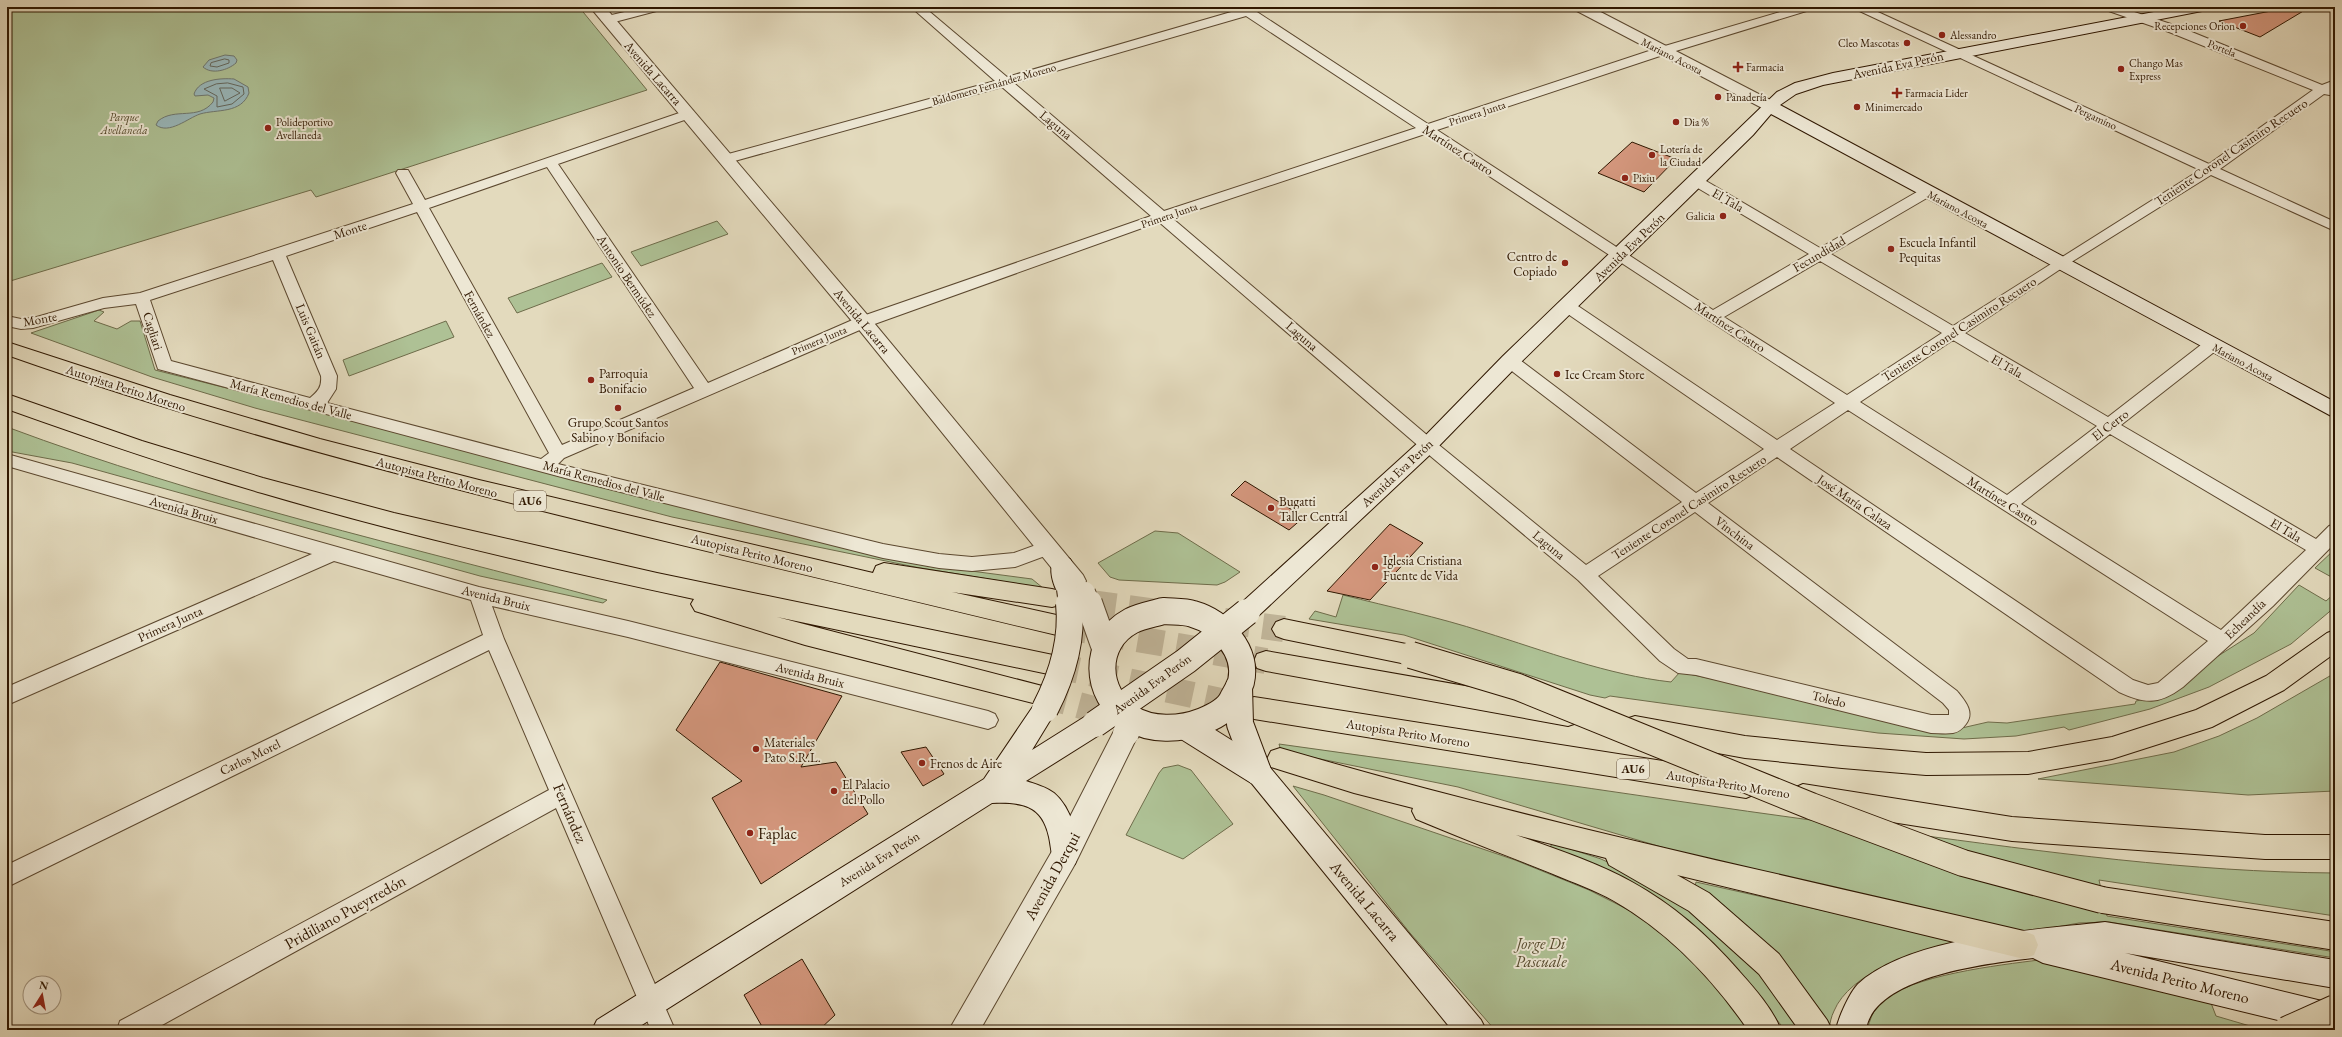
<svg xmlns="http://www.w3.org/2000/svg" width="2342" height="1037" font-family="'EB Garamond',serif">
	<rect width="100%" height="100%" fill="#e3dabd"/>
	<filter id="stains"><feTurbulence type="fractalNoise" baseFrequency=".005" numOctaves="4"/><feColorMatrix values="0 0 0 0 .2 0 0 0 0 .09 0 0 0 0 .02 0 0 0 .5 -.17"/></filter>
	<radialGradient id="worn" r=".72"><stop offset=".6" stop-color="#630" stop-opacity="0"/><stop offset="1" stop-color="#630" stop-opacity=".3"/></radialGradient>
	<g fill="#aec195" stroke="#6e6c4a">
		<path d="M7,7H579L647,90L316,197L311,190L7,282Z"/>
		<path d="M717,221L728,234L641,266L631,252Z"/>
		<path d="M602,263L612,277L517,313L508,298Z"/>
		<path d="M99,310L104,312L94,321L117,329L131,321H140L155,370L933,566L1032,579L1043,588L915,567L672,517L255,408L152,377L31,333Z"/>
		<path d="M446,321L454,337L349,376L343,360Z"/>
		<path d="M7,427C202,500 406,546 607,600L603,603L480,576L72,463L7,451Z"/>
		<path d="M1155,531L1178,533L1240,572L1225,582L1217,585L1119,580L1110,577L1098,563Z"/>
		<path d="M2335,549V579L2315,568Z"/>
		<path d="M2299,585L2326,601L2335,593V607L2291,644L2209,687L2150,709L2069,730L2064,727L2016,736L1964,739L1878,733L1610,696L1605,698L1590,695L1404,635L1309,619L1315,611L1336,617L1343,595C1390,607 1438,617 1484,632C1545,651 1608,675 1671,682L1680,672L1932,727L1953,730L1988,722L2007,723L2135,704L2136,701L2154,697L2254,633Z"/>
		<path d="M2335,673V791L2248,795L2038,779L2174,752L2219,736L2257,718Z"/>
		<path d="M1279,744C1487,772 1695,805 1904,833C2047,852 2190,872 2335,873V916L2099,880L2107,916L2330,951L2335,952V958L2109,922L2079,923L2017,934L1719,864L1458,787L1281,751Z"/>
		<path d="M1178,765L1191,770L1233,824L1183,859L1126,835L1159,773L1163,768Z"/>
		<path d="M1293,786L1324,795L1515,860L1589,890L1627,909L1655,927L1690,956L1754,1030H1495L1410,933Z"/>
		<path d="M1552,843L1601,859L1647,880L1746,953L1805,1030H1785L1726,957L1697,930L1550,848Z"/>
		<path d="M1696,882L1950,939L1952,944C1915,950 1849,974 1834,1011C1831,1017 1830,1023 1829,1029L1695,887Z"/>
		<path d="M2039,960L2211,1003L2216,1016L2250,1026L2237,1030H2009C1961,1024 1915,1030 1867,1030C1870,1020 1873,1010 1880,1003C1909,975 2000,965 2039,960Z"/>
	</g>
	<g fill="#99b8bb" stroke="#6f7870">
		<path d="M225,55L234,56L237,60L236,63C228,70 212,75 203,67L209,60Z"/>
		<path d="M234,79L248,87L249,93C241,114 217,109 200,114C188,118 169,135 156,125L158,121C175,107 198,121 213,102L214,98L208,95L195,96L194,94C199,79 221,78 234,79Z"/>
	</g>
	<g fill="none" stroke-linecap="round" stroke-linejoin="round">
		<g stroke="#64685e" stroke-width="1">
			<path d="M225,59L229,60V63L217,67L210,66L211,63Z"/>
			<path d="M228,83L243,87L244,94L232,104L217,107V96L204,89L216,84Z"/>
			<path d="M220,88H232L240,93L225,101Z"/>
		</g>
	</g>
	<g fill="#d3967c" stroke="#2f1700">
		<path d="M2292,7H2310L2260,37L2219,21Z"/>
		<path d="M1632,142L1676,159L1644,192L1598,173Z"/>
		<path d="M1245,481L1274,499L1304,517L1289,530L1231,495Z"/>
		<path d="M1390,524L1423,543L1370,600L1327,591Z"/>
		<path d="M720,662L842,696L801,767L836,762L868,814L761,884L712,798L742,781L676,730Z"/>
		<path d="M926,747L944,774L923,786L901,752Z"/>
		<path d="M802,959L835,1015L819,1030H764L744,995Z"/>
	</g>
	<g fill="none" stroke-linecap="round" stroke-linejoin="round">
		<path stroke="#bfb397" stroke-width="20" stroke-dasharray="20 10" stroke-linecap="butt" d="M1075,601L1097,604"/>
		<g stroke="#bfb397" stroke-width="26" stroke-dasharray="26 13" stroke-linecap="butt">
			<path d="M1090,603L1158,612"/>
			<path d="M1224,621L1284,629"/>
			<path d="M1061,626L1266,661"/>
			<path d="M1053,665L1244,706"/>
			<path d="M1041,695L1123,717"/>
		</g>
		<g stroke="#5c482f" stroke-width="2">
			<g id="minor">
				<path d="M646,7H666L664,9L607,24L601,20L603,17Z"/>
				<path d="M911,7H924L1007,77L1238,10L1235,7H1260L1262,9L1257,12L1428,124L1658,48L1797,7H1815L1813,9L1666,54L1437,130L1713,310L1809,254L1691,184L1689,181L1691,178H1701L1820,248L1922,189H1932L1934,192L1932,195L1831,254L1953,326L2200,170L1851,7H1867L2209,164L2313,90L2169,32L2103,9L2101,7H2119L2177,26L2322,85L2335,80V96L2324,94L2220,169L2335,222V231L2211,175L2065,266L1965,333L2108,417L2206,341H2218L2220,345L2218,349L2121,425L2316,539L2329,526L2335,524V543L2273,606L2183,687C2159,705 2145,704 2119,692L1777,457L1708,503L1957,691C1965,701 1975,712 1966,724C1962,729 1959,732 1953,733C1946,734 1938,733 1931,733L1696,675L1678,673L1660,661L1578,580L1422,449L1159,222L869,326L564,458L558,464L883,544L939,554L972,557L1014,553L1047,541L1053,543L1056,548L1053,553L1015,567L972,571L939,568L883,558L569,479L158,369L136,304L104,308L33,328L21,329L7,326V316L21,319L33,318L103,298L140,293L413,204L396,173L398,170H408L425,200L688,110L693,111L695,114L693,117L558,164L708,383L857,318L1151,216L1002,87L731,162H721L719,159L721,156L995,81ZM1246,16L1416,128L1164,211L1014,83ZM1425,134L1835,403L1777,440L1572,302H1562L1559,306L1562,310L1764,449L1696,493L1516,357H1504L1502,361L1504,365L1682,502L1586,565L1434,441L1172,218ZM547,167L694,388L562,445L429,208ZM417,212L549,453L541,459L327,403L336,389L337,376L286,256ZM273,260L321,376C322,387 318,391 310,398L171,361L150,300ZM1820,261L1942,333L1847,395L1724,317ZM1953,340L2097,426L2007,495L1860,402ZM1848,410L2208,641L2158,683L2148,685L2133,680L1790,449ZM2110,434L2306,550L2221,630L2021,504ZM1695,512L1943,703L1949,710V715H1931L1696,659H1688L1674,649L1598,576Z"/>
				<path d="M7,454L479,587L628,621L988,711L995,714L998,720L995,726L988,729L628,637L492,606L504,639L675,1030H651L556,808L153,1030H117L120,1021L549,790L489,650L7,887V865L483,635L471,600L334,561L7,705V687L312,554L7,466Z"/>
			</g>
		</g>
		<g stroke="#5c482f" stroke-width="2">
			<g id="tertiary">
				<path d="M590,7H605L870,318L1083,575L1086,581L1083,587L1075,590L1067,587L856,326Z"/>
				<path d="M1573,7H1591L1776,103L1778,106L1776,109H1764L1575,10Z"/>
				<path d="M1126,722L1135,725L1139,733L1075,864L980,1030H949L1055,846L1117,725Z"/>
			</g>
		</g>
		<g stroke="#2f1700" stroke-width="2">
			<g id="secondary">
				<path d="M2180,7H2209L2202,11L1823,85L1796,94L1780,105L2335,402V418L1771,114L1753,135L1517,366L1435,450L1255,619L1247,621L1239,619L1235,612L1239,605L1421,440L1503,356L1777,92L1795,83L1833,73Z"/>
				<path d="M1062,556L1070,559C1076,569 1081,585 1075,595L1067,598L1059,595C1053,585 1048,569 1054,559Z"/>
				<path d="M1045,698L1054,702L1057,709L1032,750L1086,716L1095,713L1104,716L1108,724L1104,732L1026,781C1035,784 1046,787 1054,793C1071,807 1083,844 1075,864L1065,868L1055,864C1051,855 1051,846 1049,837C1042,804 1021,802 992,803L634,1030H592L597,1020L984,779L1036,702Z"/>
				<path d="M1258,761L1267,764L1481,1020L1486,1030H1452L1249,780L1245,772L1249,764Z"/>
				<path d="M2105,922L2335,960V988L2125,953L2326,1002L2335,1006V1028L2319,1030L2043,963L2033,958C1990,963 1873,976 1866,1030H1836C1838,1018 1850,992 1858,984C1910,936 2036,930 2105,922Z"/>
			</g>
		</g>
		<g stroke="#2f1700" stroke-width="2">
			<g id="motorway">
				<path d="M7,342L170,395L320,439L479,480L873,573L876,566L884,563L1052,589L1060,591L1064,598L1060,605L1052,607L952,592L1061,616L1069,619L1073,626L1069,633L1061,636C920,603 780,569 640,535C426,483 214,428 7,355Z"/>
				<path d="M7,394L142,441L263,478L394,513L657,573L1053,655L1062,658L1065,665L1062,672L1053,675L777,617L1050,688L1053,695L1050,702L1041,705L805,645L695,611L691,604L694,599C549,568 404,535 262,493C176,468 91,439 7,409Z"/>
				<path d="M1284,619L1411,645L1420,648L1423,655L1420,662L1411,665L1284,639L1276,636L1272,629L1276,622Z"/>
				<path d="M2335,630V653L2284,690L2212,727L2112,759L2028,774L1926,775L1842,768L1745,758L1635,738L1626,735L1622,727L1626,719L1635,716L1745,736L1842,746L1926,753L2028,752L2112,737L2196,710L2266,676L2327,633Z"/>
				<path d="M1266,651L1568,704L1577,707L1580,715L1577,723L1568,726L1266,671L1257,668L1254,661L1257,654Z"/>
				<path d="M1254,697L1746,774L1755,778L1759,786L1755,794L1746,798L1254,719L1245,715L1242,708L1245,701Z"/>
				<path d="M1280,748C1525,820 1776,873 2024,931L2034,935L2038,945L2034,955L2024,959L1677,875L1709,893L1779,954L1827,1020L1832,1030H1799L1759,974L1689,911L1609,865L1606,858L1516,835C1555,849 1596,862 1632,882C1672,904 1709,936 1739,971C1755,989 1772,1008 1781,1030H1748C1713,979 1668,932 1614,901C1595,890 1574,883 1553,874C1508,856 1461,838 1416,819L1412,811L1413,808L1354,793L1271,767L1267,759L1271,751Z"/>
				<path d="M1803,784L2012,817L2265,835H2335V859H2265L2012,841L1803,808L1794,804L1790,796L1794,788Z"/>
				<path d="M2102,887L2335,922V950L2102,913L2092,909L2088,900L2092,891Z"/>
			</g>
		</g>
		<use href="#minor" fill="#ede7d4" fill-rule="evenodd"/>
		<use href="#tertiary" fill="#ede7d4" fill-rule="evenodd"/>
		<use href="#secondary" fill="#ede7d4" fill-rule="evenodd"/>
		<use href="#motorway" fill="#e3dabd" fill-rule="evenodd"/>
		<g stroke="#5c482f" stroke-width="22" stroke-linecap="butt">
			<path id="tertiary-bridge-far1" d="M1085,592L1089,604"/>
		</g>
		<g stroke="#5c482f" stroke-width="28" stroke-linecap="butt">
			<g id="tertiary-bridge">
				<path d="M1089,603L1105,648"/>
				<path d="M1126,733L1132,719"/>
			</g>
		</g>
		<g stroke="#2f1700" stroke-width="22" stroke-linecap="butt">
			<path id="secondary-bridge-far1" d="M1067,589L1069,604"/>
		</g>
		<g stroke="#2f1700" stroke-width="28" stroke-linecap="butt">
			<g id="secondary-bridge">
				<path d="M1163,611C1173,612 1184,611 1193,614C1221,622 1248,651 1241,682C1239,687 1236,693 1233,698C1228,710 1213,717 1203,721C1180,730 1151,731 1130,718C1094,694 1092,642 1131,621C1140,616 1153,614 1163,611Z"/>
				<path d="M1239,687L1240,724L1258,772"/>
				<path d="M1045,709C1062,676 1073,641 1069,603"/>
				<path d="M1095,724L1186,661L1247,612"/>
				<path d="M1186,727L1258,772"/>
			</g>
		</g>
		<g stroke="#2f1700" stroke-width="28" stroke-linecap="butt">
			<g id="motorway-bridge">
				<path d="M1411,655L1518,687L1811,806L1963,863L2102,900"/>
				<path d="M2286,1030L2335,1008"/>
			</g>
		</g>
		<use href="#tertiary-bridge-far1" stroke="#ede7d4" stroke-width="20"/>
		<use href="#tertiary-bridge" stroke="#ede7d4" stroke-width="26"/>
		<use href="#secondary-bridge-far1" stroke="#ede7d4" stroke-width="20"/>
		<use href="#secondary-bridge" stroke="#ede7d4" stroke-width="26"/>
		<use href="#motorway-bridge" stroke="#e3dabd" stroke-width="26"/>
	</g>
	<g fill="#8f2418" stroke="#ede7d4" stroke-width="1.5">
		<circle cx="2243" cy="26" r="4"/>
		<circle cx="1942" cy="35" r="4"/>
		<circle cx="1907" cy="43" r="4"/>
		<path d="M1736 61h4v4h4v4h-4v4h-4v-4h-4v-4h4z"/>
		<circle cx="2121" cy="69" r="4"/>
		<path d="M1895 87h4v4h4v4h-4v4h-4v-4h-4v-4h4z"/>
		<circle cx="1718" cy="97" r="4"/>
		<circle cx="1857" cy="107" r="4"/>
		<circle cx="1676" cy="122" r="4"/>
		<circle cx="268" cy="128" r="4"/>
		<circle cx="1652" cy="155" r="4"/>
		<circle cx="1625" cy="178" r="4"/>
		<circle cx="1723" cy="216" r="4"/>
		<circle cx="1891" cy="249" r="4"/>
		<circle cx="1565" cy="263" r="4"/>
		<circle cx="1557" cy="374" r="4"/>
		<circle cx="591" cy="380" r="4"/>
		<circle cx="618" cy="408" r="4"/>
		<circle cx="1271" cy="508" r="4"/>
		<circle cx="1375" cy="567" r="4"/>
		<circle cx="756" cy="749" r="4"/>
		<circle cx="922" cy="763" r="4"/>
		<circle cx="834" cy="791" r="4"/>
		<circle cx="750" cy="833" r="4"/>
	</g>
	<g text-anchor="middle" dominant-baseline="central" stroke-width="4" stroke-linejoin="round" paint-order="stroke">
		<g font-size="11" fill="#2f1700" stroke="#ede7d4" text-anchor="start">
			<text x="2235" y="26" text-anchor="end">Recepciones Orion</text>
			<text x="1950" y="35">Alessandro</text>
			<text x="1899" y="43" text-anchor="end">Cleo Mascotas</text>
			<text x="2129" y="63">Chango Mas<tspan x="2129" dy="13">Express</tspan></text>
			<text x="1746" y="67">Farmacia</text>
			<text x="1905" y="93">Farmacia Lider</text>
			<text x="1726" y="97">Panadería</text>
			<text x="1865" y="107">Minimercado</text>
			<text x="276" y="122">Polideportivo<tspan x="276" dy="13">Avellaneda</tspan></text>
			<text x="1684" y="122">Dia %</text>
			<text x="1660" y="149">Lotería de<tspan x="1660" dy="13">la Ciudad</tspan></text>
			<text x="1633" y="178">Pixiu</text>
			<text x="1715" y="216" text-anchor="end">Galicia</text>
		</g>
		<g font-size="11" fill="#2f1700" stroke="#ede7d4">
			<text transform="translate(2222 48) rotate(22)">Portela</text>
			<text transform="translate(1672 56) rotate(27)">Mariano Acosta</text>
			<text transform="translate(994 84) rotate(-16)">Baldomero Fernández Moreno</text>
			<text transform="translate(1477 113) rotate(-18)">Primera Junta</text>
			<text transform="translate(2096 117) rotate(25)">Pergamino</text>
			<text transform="translate(1958 209) rotate(28)">Mariano Acosta</text>
			<text transform="translate(1169 215) rotate(-19)">Primera Junta</text>
			<text transform="translate(819 340) rotate(-23)">Primera Junta</text>
			<text transform="translate(2243 362) rotate(28)">Mariano Acosta</text>
		</g>
		<g font-size="11" font-style="italic" fill="#554a2d" stroke="#ede7d4">
			<text x="124" y="117">Parque<tspan x="124" dy="13">Avellaneda</tspan></text>
		</g>
		<g fill="#ede7d4" stroke="#685540" stroke-width="1">
			<rect x="514" y="491" width="32" height="20" rx="3"/>
			<rect x="1617" y="759" width="32" height="20" rx="3"/>
		</g>
		<g font-size="12" font-weight="bold" fill="#2f1700">
			<text x="530" y="501">AU6</text>
			<text x="1633" y="769">AU6</text>
		</g>
		<g font-size="13" fill="#2f1700" stroke="#ede7d4">
			<text transform="translate(1898 65) rotate(-12)">Avenida Eva Perón</text>
			<text transform="translate(653 73) rotate(49)">Avenida Lacarra</text>
			<text transform="translate(1056 125) rotate(40)">Laguna</text>
			<text transform="translate(1458 150) rotate(33)">Martínez Castro</text>
			<text transform="translate(2231 152) rotate(-34)">Teniente Coronel Casimiro Recuero</text>
			<text transform="translate(1728 200) rotate(30)">El Tala</text>
			<text transform="translate(350 230) rotate(-18)">Monte</text>
			<text transform="translate(1629 247) rotate(-44)">Avenida Eva Perón</text>
			<text transform="translate(1819 254) rotate(-30)">Fecundidad</text>
			<text transform="translate(627 276) rotate(56)">Antonio Bermúdez</text>
			<text transform="translate(480 314) rotate(61)">Fernández</text>
			<text transform="translate(40 319) rotate(-10)">Monte</text>
			<text transform="translate(862 321) rotate(50)">Avenida Lacarra</text>
			<text transform="translate(1730 327) rotate(33)">Martínez Castro</text>
			<text transform="translate(1959 329) rotate(-33)">Teniente Coronel Casimiro Recuero</text>
			<text transform="translate(153 331) rotate(72)">Cagliari</text>
			<text transform="translate(311 331) rotate(67)">Luis Gaitán</text>
			<text transform="translate(1302 336) rotate(41)">Laguna</text>
			<text transform="translate(2007 366) rotate(30)">El Tala</text>
			<text transform="translate(126 388) rotate(18)">Autopista Perito Moreno</text>
			<text transform="translate(291 399) rotate(15)">María Remedios del Valle</text>
			<text transform="translate(2110 425) rotate(-38)">El Cerro</text>
			<text transform="translate(1397 473) rotate(-43)">Avenida Eva Perón</text>
			<text transform="translate(437 477) rotate(15)">Autopista Perito Moreno</text>
			<text transform="translate(604 481) rotate(15)">María Remedios del Valle</text>
			<text transform="translate(2003 501) rotate(32)">Martínez Castro</text>
			<text transform="translate(1855 502) rotate(34)">José María Calaza</text>
			<text transform="translate(1689 507) rotate(-33)">Teniente Coronel Casimiro Recuero</text>
			<text transform="translate(184 510) rotate(16)">Avenida Bruix</text>
			<text transform="translate(2286 530) rotate(31)">El Tala</text>
			<text transform="translate(1735 533) rotate(37)">Vinchina</text>
			<text transform="translate(1549 545) rotate(40)">Laguna</text>
			<text transform="translate(752 553) rotate(14)">Autopista Perito Moreno</text>
			<text transform="translate(496 598) rotate(14)">Avenida Bruix</text>
			<text transform="translate(2245 619) rotate(-44)">Echeandía</text>
			<text transform="translate(170 624) rotate(-24)">Primera Junta</text>
			<text transform="translate(810 675) rotate(14)">Avenida Bruix</text>
			<text transform="translate(1152 684) rotate(-36)">Avenida Eva Perón</text>
			<text transform="translate(1829 699) rotate(14)">Toledo</text>
			<text transform="translate(1408 733) rotate(9)">Autopista Perito Moreno</text>
			<text transform="translate(250 757) rotate(-26)">Carlos Morel</text>
			<text transform="translate(1728 784) rotate(9)">Autopista Perito Moreno</text>
			<text transform="translate(879 859) rotate(-32)">Avenida Eva Perón</text>
		</g>
		<g font-size="13" fill="#2f1700" stroke="#ede7d4" text-anchor="start">
			<text x="1899" y="242">Escuela Infantil<tspan x="1899" dy="15">Pequitas</tspan></text>
			<text x="1557" y="256" text-anchor="end">Centro de<tspan x="1557" dy="15">Copiado</tspan></text>
			<text x="599" y="373">Parroquia<tspan x="599" dy="15">Bonifacio</tspan></text>
			<text x="1565" y="374">Ice Cream Store</text>
			<text x="618" y="422" text-anchor="middle">Grupo Scout Santos<tspan x="618" dy="15">Sabino y Bonifacio</tspan></text>
			<text x="1279" y="501">Bugatti<tspan x="1279" dy="15">Taller Central</tspan></text>
			<text x="1383" y="560">Iglesia Cristiana<tspan x="1383" dy="15">Fuente de Vida</tspan></text>
			<text x="764" y="742">Materiales<tspan x="764" dy="15">Pato S.R.L.</tspan></text>
			<text x="930" y="763">Frenos de Aire</text>
			<text x="842" y="784">El Palacio<tspan x="842" dy="15">del Pollo</tspan></text>
		</g>
		<g font-size="16" fill="#2f1700" stroke="#ede7d4">
			<text transform="translate(570 813) rotate(67)">Fernández</text>
			<text transform="translate(1052 876) rotate(-61)">Avenida Derqui</text>
			<text transform="translate(1365 901) rotate(50)">Avenida Lacarra</text>
			<text transform="translate(345 912) rotate(-29)">Pridiliano Pueyrredón</text>
			<text transform="translate(2180 981) rotate(14)">Avenida Perito Moreno</text>
		</g>
		<g font-size="16" fill="#2f1700" stroke="#ede7d4" text-anchor="start">
			<text x="758" y="833">Faplac</text>
		</g>
		<g font-size="16" font-style="italic" fill="#554a2d" stroke="#ede7d4">
			<text x="1541" y="943">Jorge Di<tspan x="1541" dy="18">Pascuale</tspan></text>
		</g>
	</g>
	<rect width="2342" height="1037" fill="none" stroke="#e3dabd" stroke-width="24"/>
	<rect x="8" y="8" width="2326" height="1021" fill="none" stroke="#2f1700" stroke-width="2"/>
	<rect x="12" y="12" width="2318" height="1013" fill="none" stroke="#2f1700"/>
	<g transform="translate(42 995) rotate(11)"><circle r="19" fill="#ede7d4" stroke="#a1947f"/>
	<path d="M0-3L7 15L0 10L-7 15Z" fill="#8f2418"/>
	<text y="-6" font-size="11" font-weight="bold" text-anchor="middle" fill="#2f1700">N</text>
	</g>
	<rect width="100%" height="100%" filter="url(#stains)"/>
	<rect width="100%" height="100%" fill="url(#worn)"/>
</svg>
